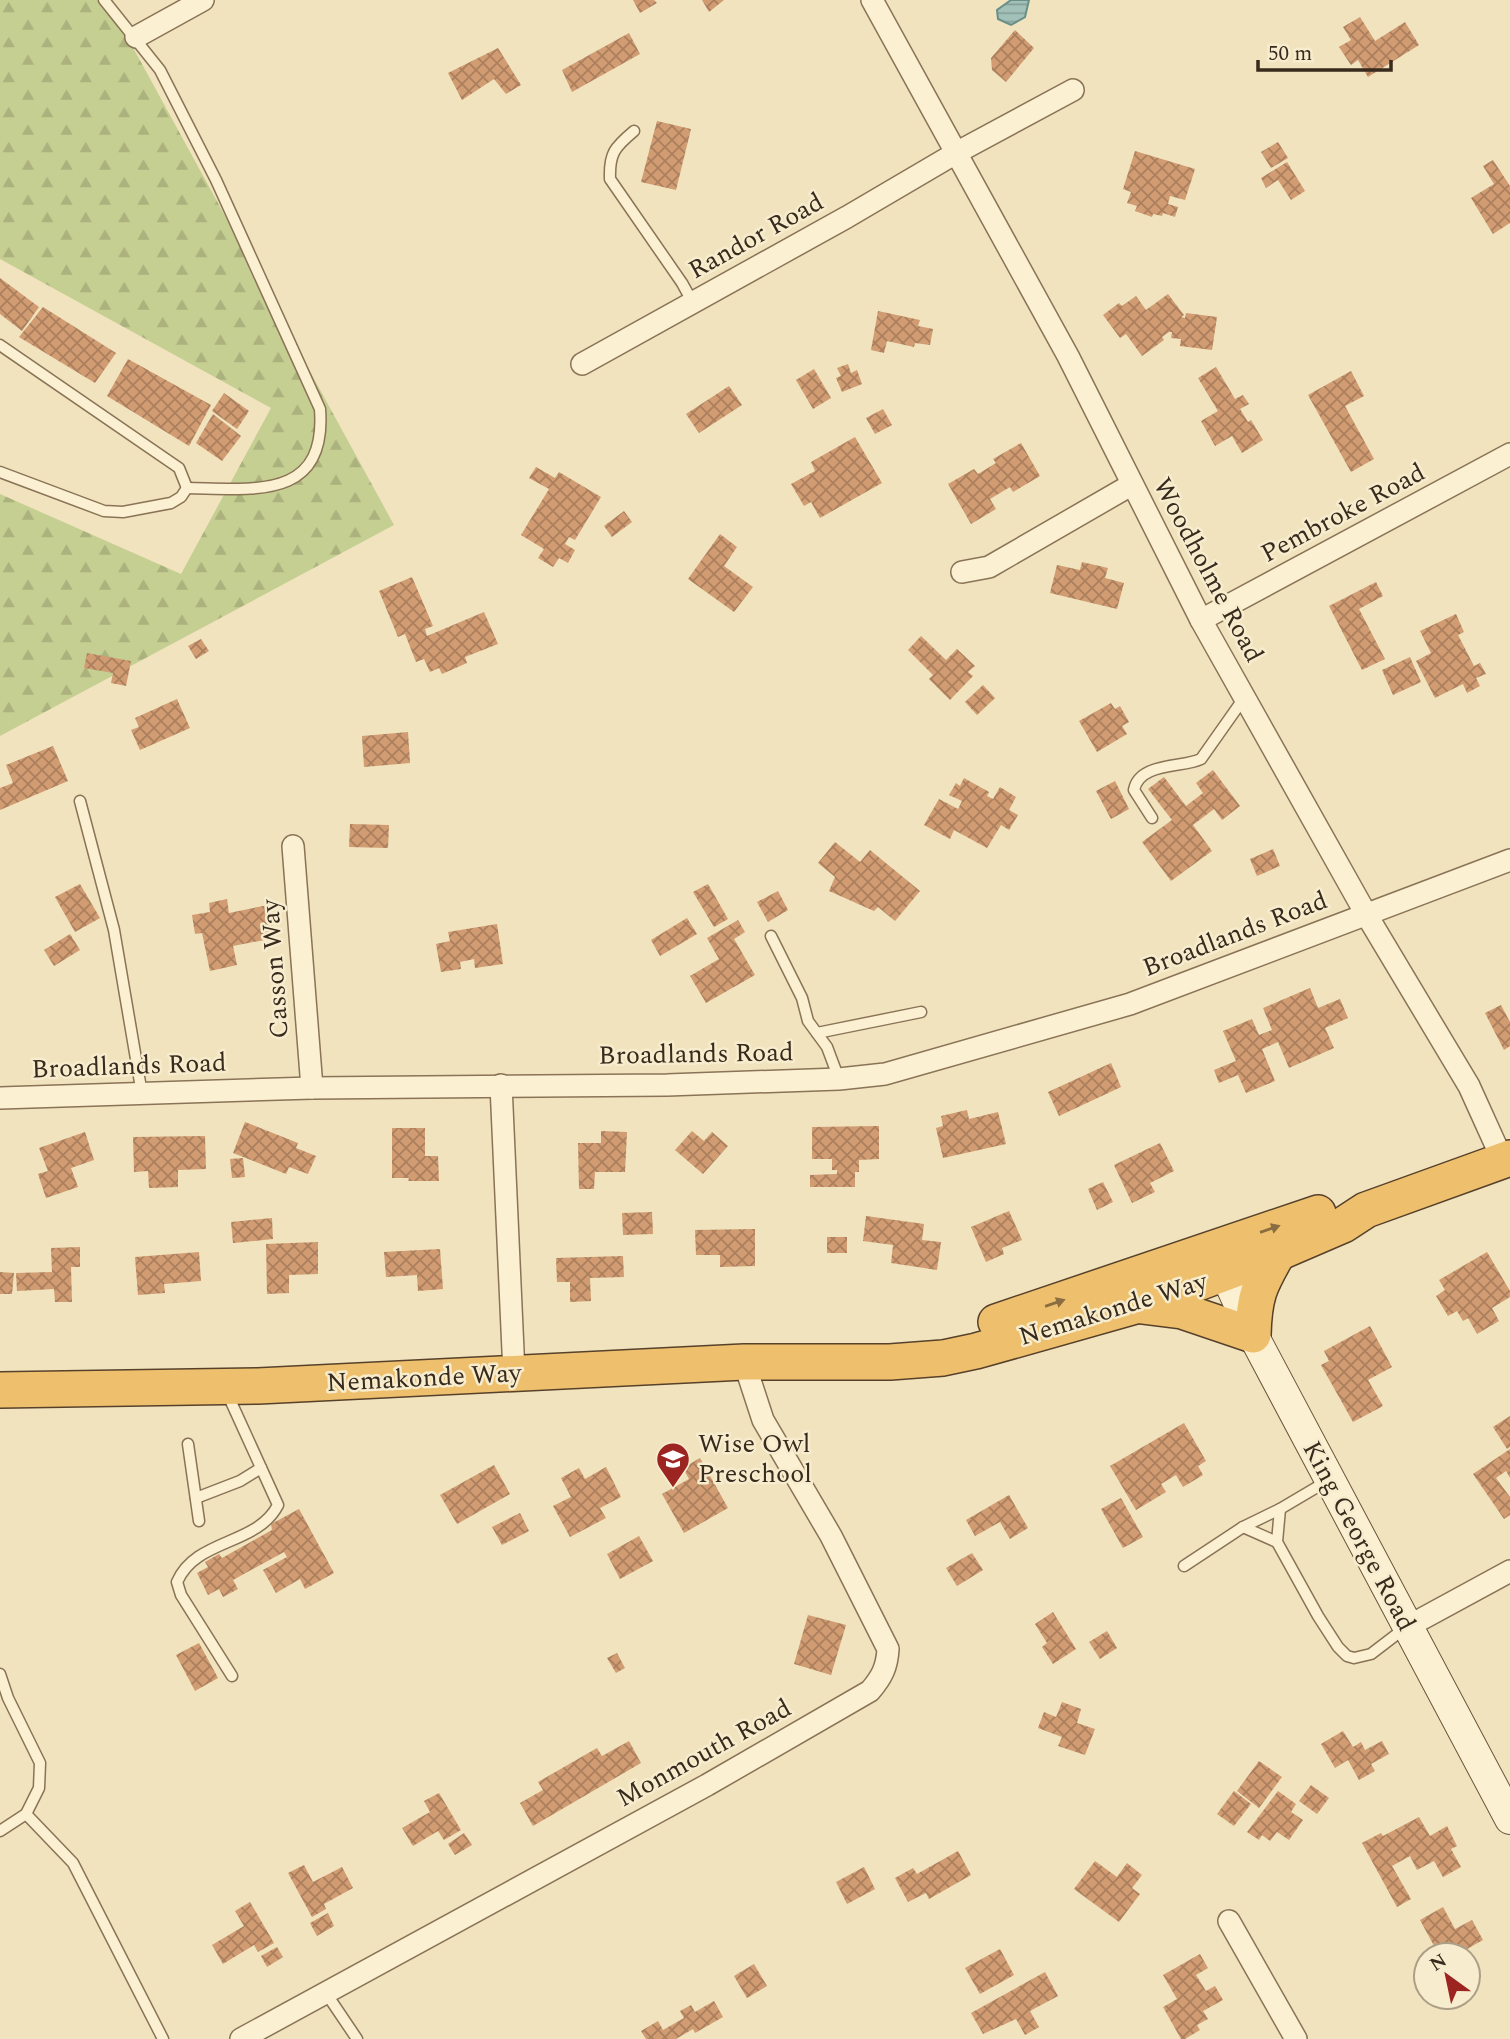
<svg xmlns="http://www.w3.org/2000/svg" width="1510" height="2039" font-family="Spectral,serif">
	<defs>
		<pattern id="forest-firs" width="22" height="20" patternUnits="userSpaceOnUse" patternTransform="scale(1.75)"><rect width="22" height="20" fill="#c6cf92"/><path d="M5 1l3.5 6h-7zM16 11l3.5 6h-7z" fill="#abb27d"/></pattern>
		<pattern id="water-rules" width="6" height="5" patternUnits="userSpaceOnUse" patternTransform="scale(1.75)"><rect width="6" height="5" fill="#a2c2b9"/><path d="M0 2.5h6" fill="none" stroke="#859e96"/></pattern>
		<pattern id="building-cross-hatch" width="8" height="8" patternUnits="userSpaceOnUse" patternTransform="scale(1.75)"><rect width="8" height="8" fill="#d19c72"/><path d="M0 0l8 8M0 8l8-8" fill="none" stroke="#ab7f5d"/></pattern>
	</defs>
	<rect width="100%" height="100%" fill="#f0e3be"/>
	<path fill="url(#forest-firs)" d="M0,0H107L394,525L0,736V494L181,574L271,408L0,259Z"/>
	<path fill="url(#water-rules)" stroke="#699087" stroke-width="2" d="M1011,0H1029L1025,17L1011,25L998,19L997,10Z"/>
	<g fill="url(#building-cross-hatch)">
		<path d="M633,0H654L657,3L640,13Z"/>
		<path d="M702,0H724L709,12Z"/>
		<path d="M1360,17L1375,41L1405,22L1419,45L1368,77L1358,60L1351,65L1339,47L1351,40L1343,27Z"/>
		<path d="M1015,30L1034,48L1006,82L992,70L991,58Z"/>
		<path d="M629,33L640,54L572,92L562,70Z"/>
		<path d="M498,48L521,85L506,94L494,79L462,100L448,73Z"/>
		<path d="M657,121L691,129L676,190L641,182Z"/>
		<path d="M1278,142L1288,158L1271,168L1261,152Z"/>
		<path d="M1135,151L1195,169L1185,200L1170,196L1168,204L1178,207L1175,217L1163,213L1162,216L1153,214L1152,217L1135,211L1137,206L1127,203L1131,192L1123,189Z"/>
		<path d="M1493,160L1510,186V223L1493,234L1471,198L1494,184L1483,166Z"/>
		<path d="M1287,162L1305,191L1291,200L1278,180L1266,188L1261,178Z"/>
		<path d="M0,278L39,307L22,331L0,314Z"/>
		<path d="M1168,294L1184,315L1181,317L1185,318L1186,313L1217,317L1212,350L1180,346L1181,339L1171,338L1172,332H1169L1162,337L1164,340L1142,356L1126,334L1120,338L1103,315L1119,303L1122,306L1136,296L1146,310Z"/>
		<path d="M43,307L116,353L95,383L19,337Z"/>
		<path d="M878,311L920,320L918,326L933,329L930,345L915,343L914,347L887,341L884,353L871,350Z"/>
		<path d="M128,359L211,405L189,446L107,396Z"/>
		<path d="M848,364L851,373L857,370L862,384L842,392L836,378L841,376L837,368Z"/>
		<path d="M1216,367L1235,399L1243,395L1249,404L1240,409L1248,422L1251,420L1263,440L1242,453L1232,436L1215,446L1201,421L1218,411L1198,378Z"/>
		<path d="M814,369L831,398L813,409L796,380Z"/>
		<path d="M1351,371L1364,396L1345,406L1374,459L1351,472L1308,395Z"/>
		<path d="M729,386L742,405L699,433L686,414Z"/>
		<path d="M224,393L249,411L237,429L212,411Z"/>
		<path d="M883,409L892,425L875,434L866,418Z"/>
		<path d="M213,414L241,436L222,461L196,443Z"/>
		<path d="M855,437L882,483L820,518L811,502L804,506L791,484L815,471L811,462Z"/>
		<path d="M1021,443L1040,476L1013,492L1010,487L990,499L996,509L971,524L948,484L974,469L978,474L996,463L993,459Z"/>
		<path d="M536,467L555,478L559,472L601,497L575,540L569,537L565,544L575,550L568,563L559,558L553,567L538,558L544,549L521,535L549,489L529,478Z"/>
		<path d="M624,511L632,522L612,537L604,526Z"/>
		<path d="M720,534L737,547L724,566L753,587L734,612L688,579Z"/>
		<path d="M1082,562L1108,568L1105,578L1124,583L1117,609L1050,593L1057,565L1080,570Z"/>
		<path d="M412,577L433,626L425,629L427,636L484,612L498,644L465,657L467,663L442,674L439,668L430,672L424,659L416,662L405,634L398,637L379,591Z"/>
		<path d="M1376,582L1383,596L1359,609L1385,659L1362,670L1329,606Z"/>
		<path d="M1456,614L1464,632L1458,635L1474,666L1480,663L1486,674L1476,678L1480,686L1467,693L1463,684L1435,698L1416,661L1431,653L1420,631Z"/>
		<path d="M921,636L946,660L957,649L975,666L968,672L973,676L950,700L929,679L933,675L908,650Z"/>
		<path d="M201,639L209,651L196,659L188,646Z"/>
		<path d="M87,653L131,661L126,686L111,683L113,673L84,668Z"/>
		<path d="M1410,657L1421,682L1393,695L1382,670Z"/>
		<path d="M983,685L995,698L977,715L965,702Z"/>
		<path d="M177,699L190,728L140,750L131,730L139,727L135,718Z"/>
		<path d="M1111,703L1115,709L1120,706L1129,722L1122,726L1127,734L1097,752L1079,721Z"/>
		<path d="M408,732L410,763L364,767L362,736Z"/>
		<path d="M53,746L68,781L0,810V788L13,783L6,765Z"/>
		<path d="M1213,770L1240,806L1222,820L1214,809L1193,825L1212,851L1171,881L1142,842L1172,820L1148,789L1164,777L1186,806L1203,793L1196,783Z"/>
		<path d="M964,778L989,792L987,796L993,799L1000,787L1016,797L1009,810L1018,815L1009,830L1001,825L987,848L954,830L950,839L924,825L939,799L958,809L962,801L949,795L956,783L960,786Z"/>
		<path d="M1115,781L1129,809L1111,819L1096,791Z"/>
		<path d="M350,824L389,825L388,848L349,847Z"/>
		<path d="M835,842L860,862L870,850L920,891L895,921L878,907L874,911L829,891L835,877L818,863Z"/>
		<path d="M1273,849L1280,866L1257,876L1250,859Z"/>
		<path d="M80,884L100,918L75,932L55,897Z"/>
		<path d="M708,884L728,919L714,927L693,892Z"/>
		<path d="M778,891L788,910L768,922L757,902Z"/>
		<path d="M227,899L229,913L268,905L275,938L233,946L237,965L210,971L202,933L195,934L192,915L210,912L209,903Z"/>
		<path d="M687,918L697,934L660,956L651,940Z"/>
		<path d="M738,920L745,932L734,939L755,975L706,1003L690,976L719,959L707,938Z"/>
		<path d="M497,924L503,964L475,968L474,959L460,962L461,969L441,972L436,944L450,941L448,932Z"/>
		<path d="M70,934L80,950L54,966L44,950Z"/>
		<path d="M1310,988L1318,1008L1340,999L1348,1018L1325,1028L1334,1048L1289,1068L1278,1042L1262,1049L1275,1081L1246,1093L1238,1075L1219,1083L1214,1070L1236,1061L1223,1031L1252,1019L1259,1035L1272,1030L1263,1008Z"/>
		<path d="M1501,1005L1510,1022V1046L1504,1050L1485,1013Z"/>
		<path d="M1111,1063L1121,1087L1059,1116L1048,1092Z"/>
		<path d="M967,1110L969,1119L998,1112L1006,1144L943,1158L936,1128L943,1126L941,1116Z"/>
		<path d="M245,1122L298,1143L296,1148L316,1156L308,1174L289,1167L286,1174L233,1153Z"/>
		<path d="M879,1126V1159L859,1160V1172H855V1187H810V1175L837,1174V1170H832V1159H812V1127Z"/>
		<path d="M392,1128H425V1156H438L439,1181H408L409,1178H392Z"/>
		<path d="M601,1131L627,1132L625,1172H595L594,1189H579L578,1143H601Z"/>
		<path d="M692,1131L704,1141L712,1132L728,1146L703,1174L675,1150Z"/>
		<path d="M85,1132L94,1160L71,1168L78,1187L46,1198L38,1174L48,1171L39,1148Z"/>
		<path d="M205,1136L206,1169L178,1170V1187L149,1188L148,1171L134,1172L133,1137Z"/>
		<path d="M1160,1143L1174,1171L1150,1183L1155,1192L1132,1203L1114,1165Z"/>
		<path d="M243,1158L245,1177L232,1178L230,1159Z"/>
		<path d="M1103,1182L1113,1202L1097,1210L1088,1189Z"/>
		<path d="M1009,1211L1022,1240L1002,1248L1004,1254L986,1262L971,1227Z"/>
		<path d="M652,1212L653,1234L623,1235L622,1213Z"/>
		<path d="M866,1216L924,1224L922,1240L941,1242L937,1270L891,1263L893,1245L863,1241Z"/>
		<path d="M272,1218L273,1239L233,1243L231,1222Z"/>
		<path d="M755,1229V1266L720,1267V1255H696L695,1230Z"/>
		<rect x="827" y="1237" width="20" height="16"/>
		<path d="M318,1242V1274L289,1275V1293L267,1294L266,1244Z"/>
		<path d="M80,1247V1267H71L72,1302H55L54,1289L17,1291L16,1273L52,1272L51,1248Z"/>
		<path d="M440,1249L443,1289L418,1291L417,1275L386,1277L384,1252Z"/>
		<path d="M199,1252L201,1281L164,1284L165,1293L138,1295L135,1257Z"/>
		<path d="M1487,1252L1510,1291V1297L1492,1308L1499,1321L1477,1334L1468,1318L1463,1321L1457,1311L1448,1316L1436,1296L1445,1290L1439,1280Z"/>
		<path d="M623,1256L624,1277L590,1278L591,1301L570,1302V1282H557L556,1258Z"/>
		<path d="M0,1272L14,1273L12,1294H0Z"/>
		<path d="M1370,1326L1392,1367L1368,1380L1383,1406L1353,1422L1321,1365L1329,1361L1324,1351Z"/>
		<path d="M1510,1416V1447L1507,1449L1493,1427Z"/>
		<path d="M1184,1423L1206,1461L1198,1466L1203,1475L1183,1487L1176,1475L1161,1484L1166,1492L1136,1510L1110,1466Z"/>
		<path d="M1510,1449V1478L1506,1471L1496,1478L1510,1497V1515L1504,1519L1473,1474Z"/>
		<path d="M700,1458L728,1508L684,1533L662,1494L689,1479L683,1468Z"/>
		<path d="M494,1465L510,1494L457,1524L440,1495Z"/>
		<path d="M606,1467L621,1497L600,1508L606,1518L570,1537L553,1506L571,1497L561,1478L579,1468L585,1479Z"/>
		<path d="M1009,1495L1028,1528L1010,1539L1000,1522L975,1536L966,1520Z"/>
		<path d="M1121,1498L1143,1537L1123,1548L1101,1509Z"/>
		<path d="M299,1509L334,1573L305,1589L300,1579L276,1593L263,1570L287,1557L284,1552L233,1580L238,1589L223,1597L219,1589L208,1595L197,1573L208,1567L205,1562L219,1554L222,1558L272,1530L271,1524Z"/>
		<path d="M520,1513L529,1531L502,1545L492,1527Z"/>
		<path d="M639,1536L653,1561L620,1579L607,1554Z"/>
		<path d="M972,1553L983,1570L957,1586L946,1568Z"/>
		<path d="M1053,1612L1076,1649L1053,1664L1042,1647L1047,1643L1035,1624Z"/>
		<path d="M808,1615L846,1625L831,1675L794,1664Z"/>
		<path d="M1107,1631L1117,1648L1100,1659L1089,1642Z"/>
		<path d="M199,1643L218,1678L195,1691L176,1655Z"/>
		<path d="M617,1653L625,1668L616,1673L607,1658Z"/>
		<path d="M1062,1702L1081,1709L1077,1723L1095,1729L1085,1755L1058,1746L1062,1737L1038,1728L1044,1712L1056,1717Z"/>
		<path d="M1343,1731L1353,1747L1361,1742L1365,1750L1382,1741L1389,1754L1371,1764L1375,1771L1359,1780L1348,1760L1335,1768L1321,1744Z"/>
		<path d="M629,1741L641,1763L533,1826L520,1803L543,1790L538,1782L597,1748L602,1756Z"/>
		<path d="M1259,1761L1282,1777L1259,1808L1237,1791Z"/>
		<path d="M1311,1785L1329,1798L1317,1814L1299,1801Z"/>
		<path d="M1234,1791L1251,1804L1234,1826L1217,1814Z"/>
		<path d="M1278,1791L1296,1804L1291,1812L1303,1820L1289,1840L1277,1832L1270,1841L1262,1835L1259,1840L1247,1832Z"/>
		<path d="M439,1793L461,1830L444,1840L438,1831L413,1846L402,1828L430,1812L424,1801Z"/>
		<path d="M1419,1817L1430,1836L1447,1826L1457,1846L1451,1849L1461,1867L1443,1877L1434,1861L1417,1870L1410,1856L1392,1866L1411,1899L1397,1907L1362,1843L1381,1833L1383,1836Z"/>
		<path d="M464,1833L472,1845L455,1855L448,1844Z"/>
		<path d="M958,1851L971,1875L929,1899L926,1893L908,1902L895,1878L913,1868L917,1874Z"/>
		<path d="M1095,1861L1117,1877L1127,1863L1142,1875L1132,1888L1140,1894L1119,1922L1074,1889Z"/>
		<path d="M304,1865L313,1882L342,1867L353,1888L324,1904L326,1909L312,1917L288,1873Z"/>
		<path d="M864,1867L875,1889L847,1904L836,1882Z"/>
		<path d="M250,1902L274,1943L258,1952L254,1945L223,1964L212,1945L244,1926L235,1911Z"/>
		<path d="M1443,1907L1455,1929L1472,1920L1483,1940L1467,1949L1476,1964L1468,1969V1955H1439L1420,1920Z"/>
		<path d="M328,1913L334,1926L317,1936L310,1923Z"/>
		<path d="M277,1947L283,1957L267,1967L261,1956Z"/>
		<path d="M1000,1949L1014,1975L980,1994L965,1968Z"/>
		<path d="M1200,1954L1208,1968L1196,1975L1206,1991L1215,1986L1223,2000L1203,2011L1208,2019L1197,2025L1200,2030L1185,2039H1181L1163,2007L1177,1999L1163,1975Z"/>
		<path d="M754,1964L767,1986L747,1998L734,1976Z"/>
		<path d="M1045,1972L1058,1996L1030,2011L1039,2027L1025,2035L1016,2019L983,2034L971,2013Z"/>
		<path d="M714,2001L723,2017L695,2033L693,2029L676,2039H646L641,2031L658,2021L663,2030L684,2018L680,2011L691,2005L695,2012Z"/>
	</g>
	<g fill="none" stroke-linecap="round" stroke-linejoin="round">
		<g stroke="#8a7356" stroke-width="13">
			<g id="service">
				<path d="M104,0L160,70L216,180L320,409C327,501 253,489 187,488"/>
				<path d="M634,131C615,147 609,153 610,179L682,283L693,303"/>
				<path d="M0,345L179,468L187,488"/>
				<path d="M0,472L104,511L123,512L171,503L181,497L187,488"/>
				<path d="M80,801L114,930L142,1094"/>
				<path d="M1152,818L1134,790C1139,762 1183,768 1201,759L1244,698"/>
				<path d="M771,936L802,998L808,1021L827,1047L839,1079"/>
				<path d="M817,1033L921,1012"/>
				<path d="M227,1393L278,1505C257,1546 196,1538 177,1582L181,1595L232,1676"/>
				<path d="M188,1444L199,1521"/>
				<path d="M196,1498L240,1481L261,1468"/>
				<path d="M1280,1509L1277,1542L1318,1616L1338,1647L1347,1656L1354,1658L1371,1654L1405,1628"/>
				<path d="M1243,1527L1277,1542"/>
				<path d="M1184,1566L1243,1527L1280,1509L1329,1480"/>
				<path d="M0,1674L8,1698L40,1763L39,1788L26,1814L0,1831"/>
				<path d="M26,1814L73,1863L163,2039"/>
				<path d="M326,1993L357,2039"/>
			</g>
		</g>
		<g stroke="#8a7356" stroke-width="24">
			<g id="minor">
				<path d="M872,0L1068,356L1201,620L1366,914L1469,1086L1503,1161"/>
				<path d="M136,37L203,0"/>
				<path d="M582,364L847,217L956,153L1073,90"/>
				<path d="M962,572L989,567L1131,485"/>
				<path d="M1201,620L1510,454"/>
				<path d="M293,846L312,1088"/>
				<path d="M501,1085L514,1373"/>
				<path d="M0,1098L312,1088L667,1085L839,1079L885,1074L1130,1004L1510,860"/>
				<path d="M1407,1627L1510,1571"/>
				<path d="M1229,1921L1296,2039"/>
				<path d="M241,2039L707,1785L870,1691C882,1677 887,1667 888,1649L831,1536L763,1420L744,1362"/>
			</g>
		</g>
		<g stroke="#6b5439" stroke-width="32">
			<path id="secondary" d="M1215,1251L1253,1335L1510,1819"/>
		</g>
		<g stroke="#57412b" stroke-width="38">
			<g id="trunk">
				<path d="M1142,1306L1182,1311L1253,1335C1254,1296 1259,1286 1278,1253"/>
				<path d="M996,1322L1318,1213"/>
				<path d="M0,1390L258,1386L744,1362H890L943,1358L976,1351L1139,1305L1278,1253L1343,1225L1366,1210L1510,1158"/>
			</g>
		</g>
		<use href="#service" stroke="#fbf0d2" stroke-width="10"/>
		<use href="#minor" stroke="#fbf0d2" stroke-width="21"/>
		<use href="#secondary" stroke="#fbf0d2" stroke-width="30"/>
		<use href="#trunk" stroke="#eec06e" stroke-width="35"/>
	</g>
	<defs><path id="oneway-solid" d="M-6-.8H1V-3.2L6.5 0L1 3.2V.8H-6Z" transform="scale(1.75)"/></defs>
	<g fill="#8a6e41">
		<use href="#oneway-solid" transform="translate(1270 1229) rotate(-19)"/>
		<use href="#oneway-solid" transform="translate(1055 1303) rotate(-19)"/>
	</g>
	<defs>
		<g id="school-pin" transform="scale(1.75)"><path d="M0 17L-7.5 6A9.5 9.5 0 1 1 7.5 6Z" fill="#9c2522" stroke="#f7edce"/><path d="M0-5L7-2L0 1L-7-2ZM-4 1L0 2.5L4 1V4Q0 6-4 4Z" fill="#fff"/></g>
	</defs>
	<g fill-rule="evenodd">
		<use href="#school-pin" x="673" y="1459"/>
	</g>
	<g text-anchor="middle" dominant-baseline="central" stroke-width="5" stroke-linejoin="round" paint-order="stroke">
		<g font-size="26" fill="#382a1c" stroke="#f7edce">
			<text transform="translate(756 236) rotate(-29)">Randor Road</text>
			<text transform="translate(1343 513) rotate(-28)">Pembroke Road</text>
			<text transform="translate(1208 570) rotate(62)">Woodholme Road</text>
			<text transform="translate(1235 934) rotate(-21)">Broadlands Road</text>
			<text transform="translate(275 969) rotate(-94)">Casson Way</text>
			<text transform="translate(696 1054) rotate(-1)">Broadlands Road</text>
			<text transform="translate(129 1066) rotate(-2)">Broadlands Road</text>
			<text transform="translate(1113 1309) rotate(-17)">Nemakonde Way</text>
			<text transform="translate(424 1378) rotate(-3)">Nemakonde Way</text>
			<text transform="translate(1359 1536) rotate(62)">King George Road</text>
			<text transform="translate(704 1753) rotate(-29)">Monmouth Road</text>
		</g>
		<g font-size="26" fill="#382a1c" stroke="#f7edce" text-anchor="start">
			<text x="698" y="1444">Wise Owl<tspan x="698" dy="30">Preschool</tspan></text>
		</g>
	</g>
	<g transform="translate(1447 1976) rotate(327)"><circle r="33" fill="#f7edce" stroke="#ab9f87" stroke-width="2"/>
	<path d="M0-5L12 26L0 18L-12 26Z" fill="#9c2522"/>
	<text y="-10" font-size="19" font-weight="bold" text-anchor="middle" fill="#382a1c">N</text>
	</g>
	<path d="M1258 60v10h133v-10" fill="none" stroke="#382a1c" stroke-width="3.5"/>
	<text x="1268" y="60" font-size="21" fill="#382a1c" stroke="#f7edce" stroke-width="5" paint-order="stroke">50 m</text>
</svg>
